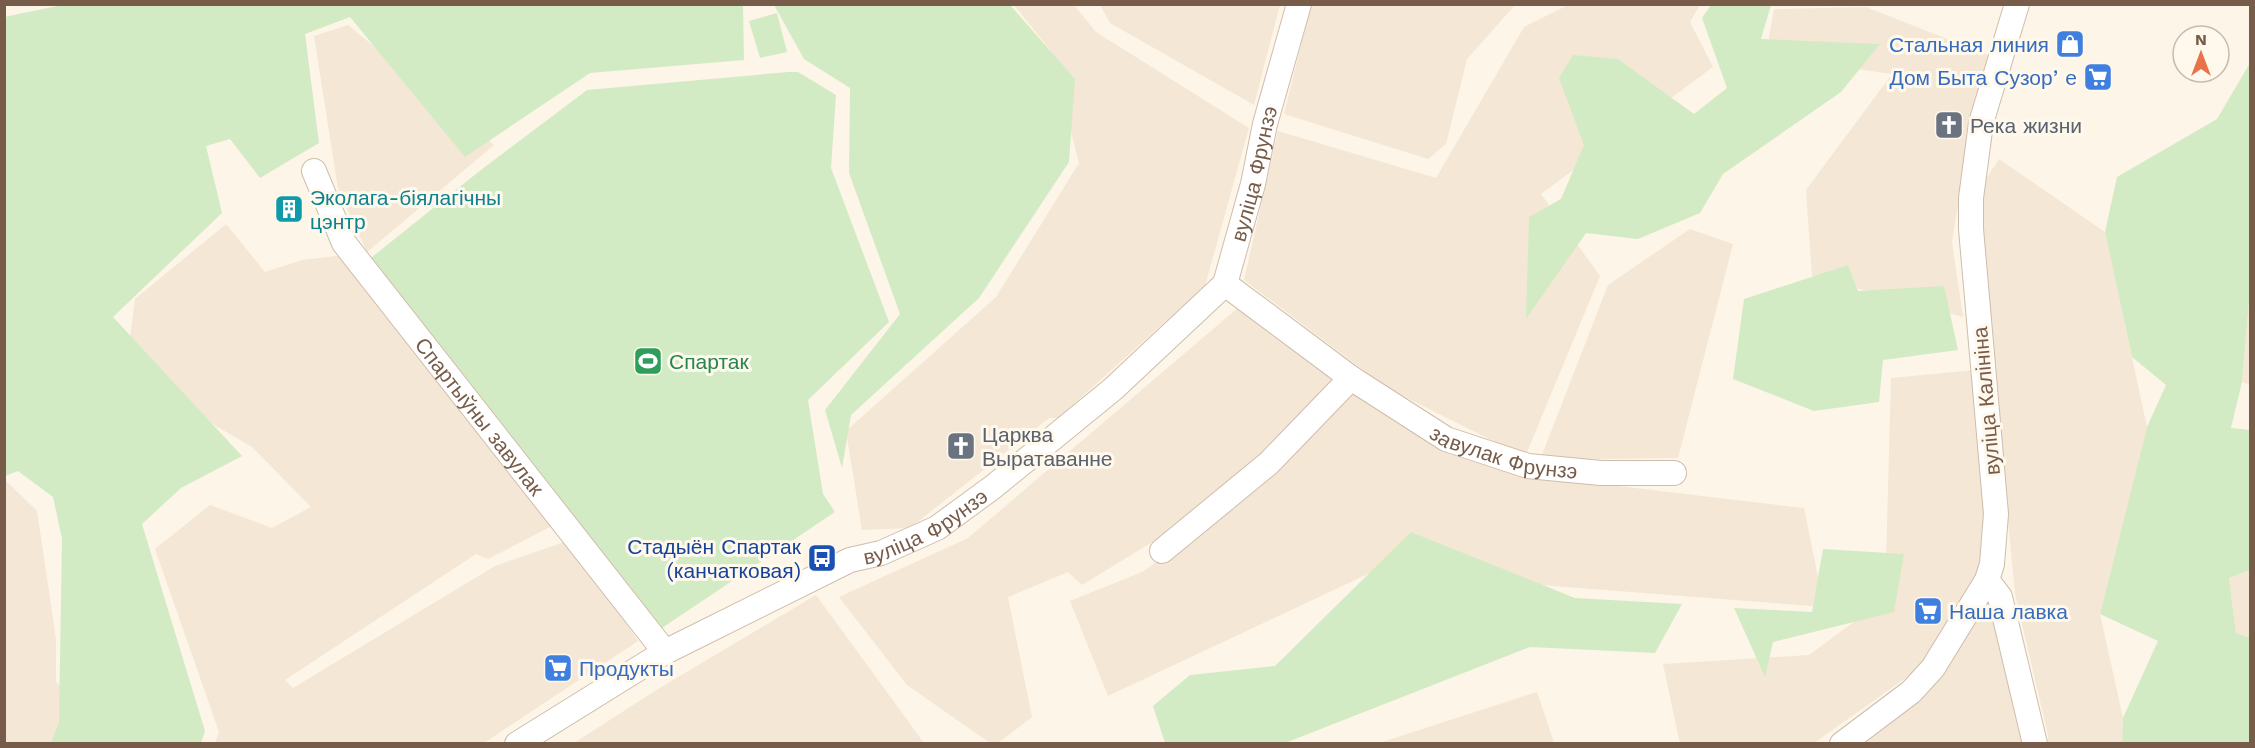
<svg xmlns="http://www.w3.org/2000/svg" width="2255" height="748" font-family="'Work Sans',sans-serif">
	<rect width="100%" height="100%" fill="#fdf5e7"/>
	<g fill="#f5e7d5">
		<path d="M1014,5H1074L1096,32L1249,128L1205,286L1058,418H1049L910,528L862,530L846,431L996,297L1079,163L1050,50Z"/>
		<path d="M1100,5H1280L1254,105L1110,23Z"/>
		<path d="M1311,5H1515L1467,59L1446,144L1428,159L1284,114Z"/>
		<path d="M1568,5H1700L1690,22L1713,67L1541,194L1600,276L1525,457L1387,388L1244,280L1278,131L1436,178L1524,27Z"/>
		<path d="M1866,7L1993,57L1971,126L1952,242L1963,317L1812,276L1806,190L1892,74L1766,56L1774,9Z"/>
		<path d="M348,25L494,145L367,252L338,189L314,36Z"/>
		<path d="M1999,159L2105,232L2147,427L2100,614L2123,718L2122,743H2048V735L2015,594L1977,193Z"/>
		<path d="M226,224L265,272L302,260L345,255L558,523L488,559L476,554L285,680L293,688L495,566L570,540L638,641L484,743H215L219,732L155,549L210,505L272,528L311,507L252,447L144,384L128,353L135,299Z"/>
		<path d="M1690,229L1733,244L1678,458L1540,460L1608,285Z"/>
		<path d="M2250,291V385L2242,382Z"/>
		<path d="M1239,307L1336,379L1318,407L1172,530L1082,585L1068,572L1008,597L1032,717L998,743H990L907,685L839,597L968,538Z"/>
		<path d="M1974,370L1990,518L1982,576L1920,668L1814,743L1680,744L1663,664L1809,655L1885,599L1891,378Z"/>
		<path d="M1352,389L1543,477L1804,508L1824,607L1372,572L1108,696L1070,601L1142,572L1235,508L1291,458Z"/>
		<path d="M4,479L37,511L56,639V682L128,743H5Z"/>
		<path d="M2250,570V650L2236,633L2229,578Z"/>
		<path d="M816,595L924,743H574L658,689Z"/>
		<path d="M1999,606L2028,743L1850,744L1980,613Z"/>
		<path d="M1537,692L1554,743H1379Z"/>
	</g>
	<g fill="#d3ebc4">
		<path d="M67,4L743,5L744,60L590,73L465,157L350,17L305,34L319,143L260,178L230,139L206,146L222,213L113,317L242,456L181,488L142,524L205,731L201,743H51L59,722L62,539L53,497L18,471L5,476L4,17Z"/>
		<path d="M774,5H1010L1075,79L1069,162L979,298L851,415L842,468L825,410L900,314L849,173L850,88L804,59Z"/>
		<path d="M1711,5H1771L1761,39L1880,44L1841,92L1723,174L1700,213L1638,239L1586,233L1526,319L1529,217L1561,199L1584,145L1559,78L1573,55L1618,59L1694,114L1727,88L1702,18Z"/>
		<path d="M777,13L787,52L760,58L749,21Z"/>
		<path d="M2250,63V291L2242,382L2231,428L2250,430V570L2229,578L2236,633L2250,638V743H2122L2123,718L2158,641L2100,614L2147,427L2166,385L2132,357L2105,232L2117,177L2217,119Z"/>
		<path d="M788,72H798L836,95L831,168L889,322L808,400L823,494L835,512L659,630L367,261L477,173L587,90Z"/>
		<path d="M1848,265L1858,291L1944,286L1958,350L1883,360L1879,402L1814,411L1733,379L1744,299Z"/>
		<path d="M1411,532L1575,598L1682,604L1655,653L1530,647L1285,743H1165L1153,706L1190,675L1275,666Z"/>
		<path d="M1823,549L1904,554L1894,612L1773,642L1765,677L1734,608L1812,612Z"/>
	</g>
	<g fill="none" stroke-linecap="round" stroke-linejoin="round">
		<g stroke="#cfbdac" stroke-width="26">
			<g id="minor">
				<path id="s1" d="M314,171L344,243L665,652"/>
				<path id="s2" d="M1225,284L1351,378L1446,439L1528,466L1601,473H1674"/>
				<path d="M1162,551L1269,463L1351,378"/>
				<path d="M1987,580L2000,597L2035,744"/>
				<path id="s3" d="M517,744L665,652L850,560L881,553L937,528L993,487L1113,389L1225,284L1253,184L1265,124L1299,4"/>
				<path d="M1842,744L1911,692L1933,668L1987,580L1992,564L1996,514L1971,229V198L1981,123L2017,4"/>
			</g>
		</g>
		<use href="#minor" stroke="#fff" stroke-width="24"/>
	</g>
	<defs>
		<g id="shop-square" transform="scale(1.5)"><rect x="-9" y="-9" width="18" height="18" rx="4" fill="#3f7fe0" stroke="#fff9ed"/><path d="M-5-2.5h2.3a2.7 3.5 0 0 1 5.4 0H5L5.5 6h-11ZM-1.5-2.5h3a1.5 2.3 0 0 0-3 0Z" fill="#fff"/></g>
		<g id="supermarket-square" transform="scale(1.5)"><rect x="-9" y="-9" width="18" height="18" rx="4" fill="#3f7fe0" stroke="#fff9ed"/><path d="M-6-5.5h2.5l.6 2H6L4.5 2H-2.5L-4.4-4H-6ZM-1.5 3.2a1.3 1.3 0 1 0 .1 0ZM3 3.2a1.3 1.3 0 1 0 .1 0Z" fill="#fff"/></g>
		<g id="church-square" transform="scale(1.5)"><rect x="-9" y="-9" width="18" height="18" rx="4" fill="#6b7280" stroke="#fff9ed"/><path d="M-1.2-6h2.4v3.5h3.3v2.4h-3.3V6h-2.4V-.1h-3.3v-2.4h3.3Z" fill="#fff"/></g>
		<g id="building-square" transform="scale(1.5)"><rect x="-9" y="-9" width="18" height="18" rx="4" fill="#0f9aa8" stroke="#fff9ed"/><path d="M-4-6H4V6H1V3H-1V6H-4ZM-2.5-4.3h1.7v1.8h-1.7ZM.8-4.3h1.7v1.8H.8ZM-2.5-1h1.7V.8h-1.7ZM.8-1h1.7V.8H.8Z" fill="#fff"/></g>
		<g id="stadium-square" transform="scale(1.5)"><rect x="-9" y="-9" width="18" height="18" rx="4" fill="#2e9e5b" stroke="#fff9ed"/><path d="M0-5a6.5 5 0 1 0 0 10a6.5 5 0 1 0 0-10ZM-3.5-1.8h7v3.6h-7Z" fill="#fff"/></g>
		<g id="bus-square" transform="scale(1.5)"><rect x="-9" y="-9" width="18" height="18" rx="4" fill="#1a4fb4" stroke="#fff9ed"/><path d="M-5-6H5V4H4V6H2V4H-2V6H-4V4H-5ZM-3.5-4V0h7V-4ZM-3.5 1.2v1.5H-2V1.2ZM2 1.2v1.5H3.5V1.2Z" fill="#fff"/></g>
	</defs>
	<g fill-rule="evenodd">
		<use href="#shop-square" x="2070" y="44"/>
		<use href="#supermarket-square" x="2098" y="77"/>
		<use href="#church-square" x="1949" y="125"/>
		<use href="#building-square" x="289" y="209"/>
		<use href="#stadium-square" x="648" y="361"/>
		<use href="#church-square" x="961" y="446"/>
		<use href="#bus-square" x="822" y="558"/>
		<use href="#supermarket-square" x="1928" y="611"/>
		<use href="#supermarket-square" x="558" y="668"/>
	</g>
	<g text-anchor="middle" dominant-baseline="central" stroke-width="6" stroke-linejoin="round" paint-order="stroke">
		<g font-size="21" fill="#366cbe" stroke="#fff9ed" text-anchor="end">
			<text x="2049" y="44">Стальная линия</text>
			<text x="2077" y="77">Дом Быта Сузорʼе</text>
			<text x="1949" y="611" text-anchor="start">Наша лавка</text>
			<text x="579" y="668" text-anchor="start">Продукты</text>
		</g>
		<g font-size="21" fill="#5b616d" stroke="#fff9ed" text-anchor="start">
			<text x="1970" y="125">Река жизни</text>
			<text x="982" y="434">Царква<tspan x="982" dy="24">Выратаванне</tspan></text>
		</g>
		<g font-size="21" fill="#775c4a" stroke="#fff9ed">
			<text stroke="none"><textPath href="#s3" startOffset="966">вуліца Фрунзэ</textPath></text>
			<text transform="translate(1986 401) rotate(-95)">вуліца Калініна</text>
			<text stroke="none"><textPath href="#s1" startOffset="298">Спартыўны завулак</textPath></text>
			<text stroke="none"><textPath href="#s2" startOffset="330">завулак Фрунзэ</textPath></text>
			<text stroke="none"><textPath href="#s3" startOffset="464">вуліца Фрунзэ</textPath></text>
		</g>
		<g font-size="21" fill="#0d838f" stroke="#fff9ed" text-anchor="start">
			<text x="310" y="197">Эколага-біялагічны<tspan x="310" dy="24">цэнтр</tspan></text>
		</g>
		<g font-size="21" fill="#27864d" stroke="#fff9ed" text-anchor="start">
			<text x="669" y="361">Спартак</text>
		</g>
		<g font-size="21" fill="#164399" stroke="#fff9ed" text-anchor="end">
			<text x="801" y="546">Стадыён Спартак<tspan x="801" dy="24">(канчатковая)</tspan></text>
		</g>
	</g>
	<rect width="2255" height="748" fill="none" stroke="#775c4a" stroke-width="12"/>
	<g transform="translate(2201 54)"><circle r="28" fill="#fff9ed" stroke="#c9baac" stroke-width="1.5"/>
	<path d="M0-4.5L10 22L0 15L-10 22Z" fill="#e8734a"/>
	<text y="-9" font-size="16" font-weight="bold" text-anchor="middle" fill="#775c4a">N</text>
	</g>
</svg>
